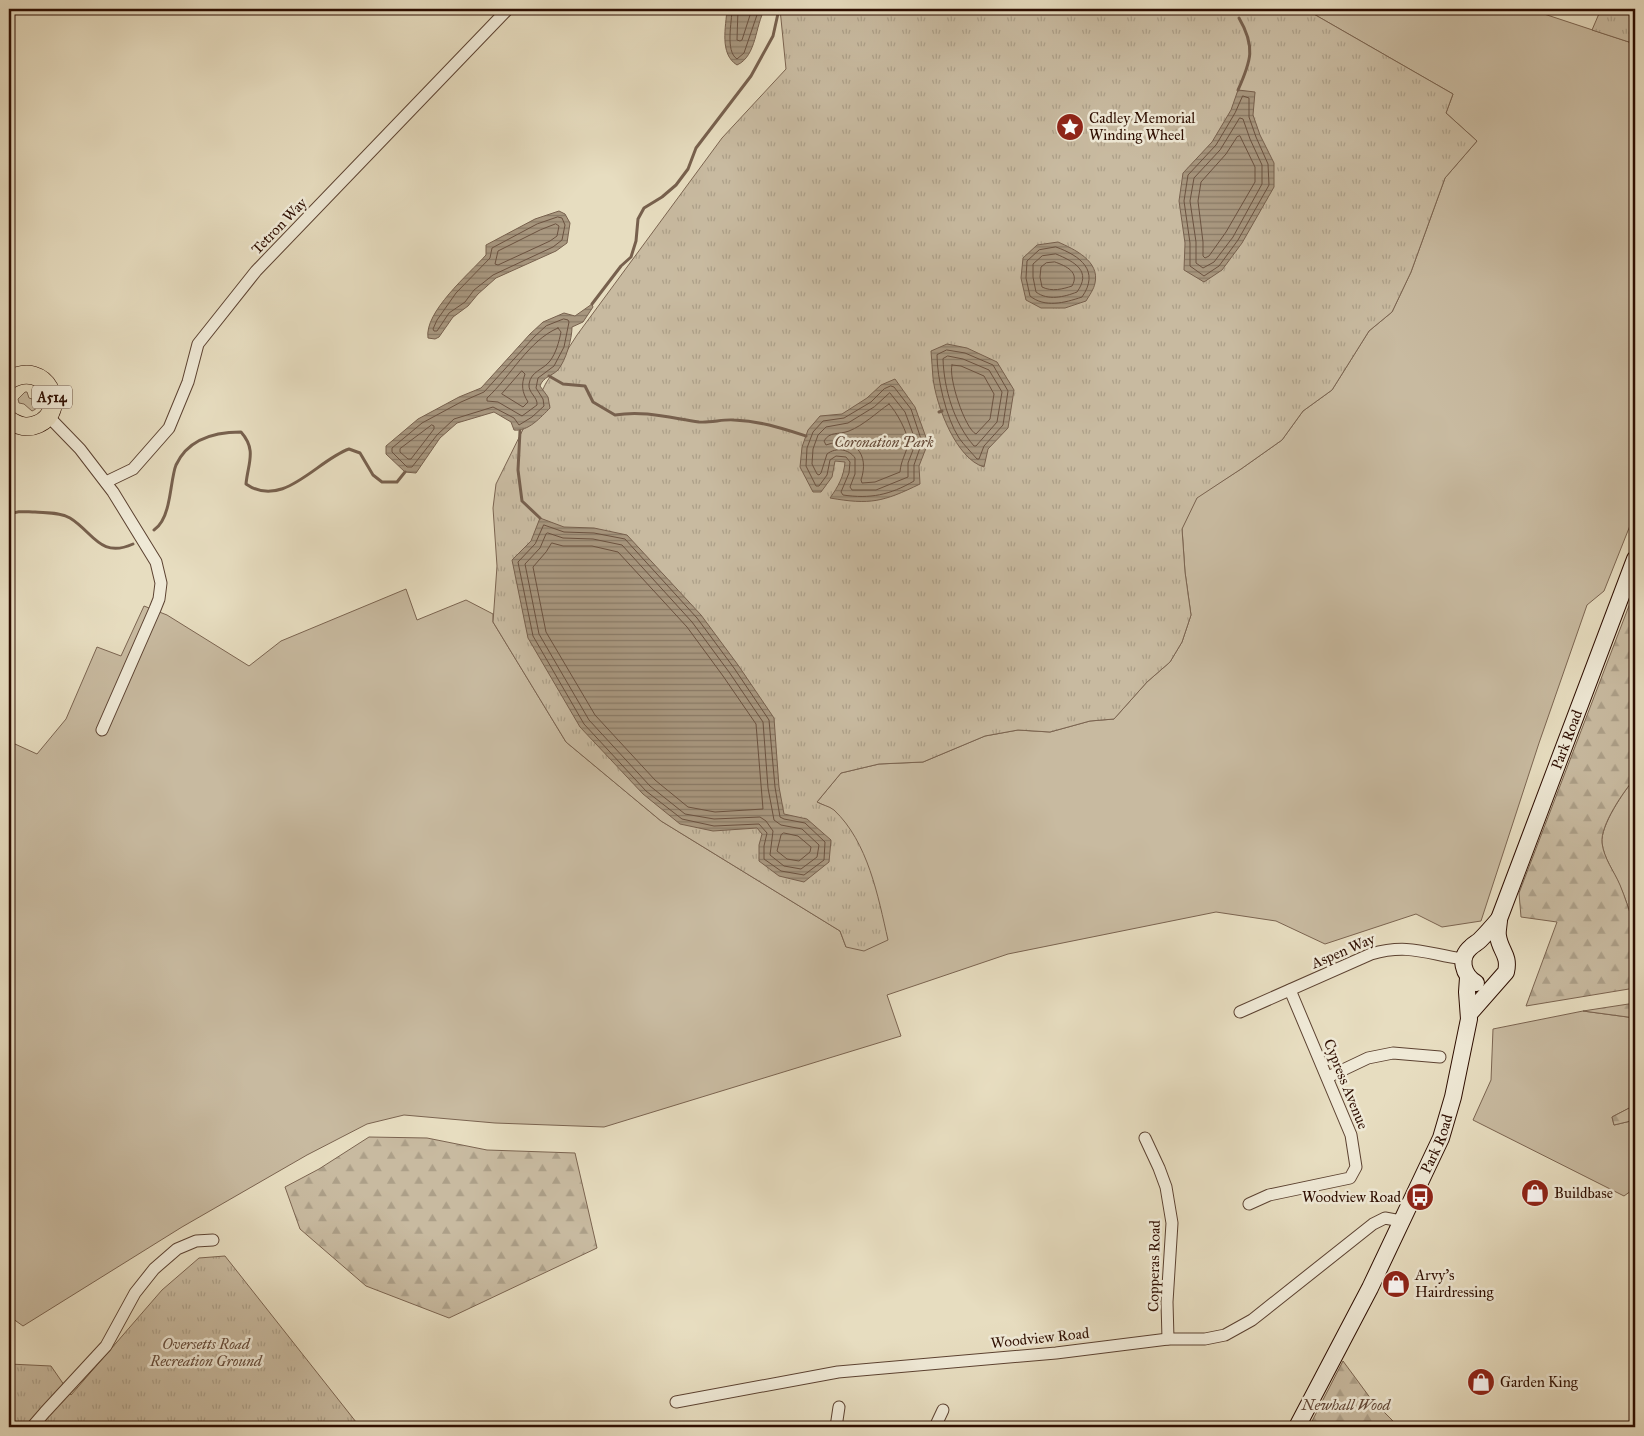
<svg xmlns="http://www.w3.org/2000/svg" width="1644" height="1436" font-family="'IM FELL Great Primer',serif">
	<defs>
		<pattern id="forest-firs" width="22" height="20" patternUnits="userSpaceOnUse" patternTransform="scale(1.25)"><rect width="22" height="20" fill="#c8baa0"/><path d="M5 1l3.5 6h-7zM16 11l3.5 6h-7z" fill="#ac9f88"/></pattern>
		<pattern id="park-tufts" width="24" height="20" patternUnits="userSpaceOnUse" patternTransform="scale(1.25)"><rect width="24" height="20" fill="#c8baa0"/><path d="M3 7l-1-3M5 7V3M7 7l1-3M15 17l-1-3M17 17v-4M19 17l1-3" fill="none" stroke="#ac9f88"/></pattern>
		<pattern id="water-rules" width="6" height="5" patternUnits="userSpaceOnUse" patternTransform="scale(1.25)"><rect width="6" height="5" fill="#a8977f"/><path d="M0 2.5h6" fill="none" stroke="#897a66"/></pattern>
	</defs>
	<rect width="100%" height="100%" fill="#e7ddc0"/>
	<filter id="stains"><feTurbulence type="fractalNoise" baseFrequency=".004" numOctaves="4"/><feColorMatrix values="0 0 0 0 .2 0 0 0 0 .09 0 0 0 0 .02 0 0 0 .5 -.17"/></filter>
	<radialGradient id="worn" r=".72"><stop offset=".6" stop-color="#630" stop-opacity="0"/><stop offset="1" stop-color="#630" stop-opacity=".3"/></radialGradient>
	<g fill="#c8baa0" stroke="#7b6450">
		<path d="M1305,9H1529L1635,44V513L1604,591L1587,605L1539,743L1481,921L1442,927L1416,914L1325,944L1276,921L1216,912L1008,954L887,995L901,1036L604,1127L495,1123L404,1115L367,1124L307,1155L182,1227L23,1326L9,1316V753L15,744L37,754L66,719L97,647L121,656L144,606L167,615L249,666L281,641L406,589L417,620L466,600L493,614V622L566,742L661,821L840,931L846,947L832,809L817,802L841,773L879,764L923,762L985,736L1018,730L1050,732L1090,721L1114,719L1147,682L1170,662L1182,642L1191,615L1185,572L1182,528L1197,497L1241,469L1282,440L1303,411L1332,390L1369,331L1392,312L1411,272L1445,178L1477,141L1446,113L1453,94Z"/>
		<path d="M25,392H27L29,398L38,401C39,406 37,409 32,411L24,404L19,403L18,399Z"/>
		<path d="M1635,778V922H1633C1629,910 1625,897 1620,886C1614,871 1604,859 1602,843C1600,826 1624,791 1635,778Z"/>
		<path d="M1583,1011L1635,1018V1105L1612,1117L1614,1125L1635,1120V1188L1624,1196L1473,1120L1491,1080L1493,1029Z"/>
	</g>
	<g fill="url(#forest-firs)" stroke="#7b6450">
		<path d="M1635,590V778C1624,791 1600,825 1602,843C1604,859 1614,871 1620,885C1625,897 1629,910 1633,922H1635V988L1526,1006L1557,922L1521,917L1519,893Z"/>
		<path d="M1635,1003V1018L1583,1011Z"/>
		<path d="M1635,1105V1120L1614,1125L1612,1117Z"/>
		<path d="M369,1137L427,1138L487,1150L575,1153L597,1248L449,1318L366,1286L300,1229L285,1187L319,1169Z"/>
		<path d="M1343,1361L1371,1399L1399,1427H1309Z"/>
	</g>
	<g fill="url(#park-tufts)" stroke="#7b6450">
		<path d="M780,9H1305L1453,94L1446,113L1477,141L1445,178L1411,272L1392,312L1369,331L1332,390L1303,411L1282,440L1241,469L1197,498L1182,529L1185,572L1191,615L1182,642L1170,662L1147,682L1114,719L1090,721L1050,732L1018,730L985,736L923,762L879,764L841,773L817,802C822,805 829,806 834,810C868,842 878,896 888,940L864,951L846,947L840,931L661,821L566,742L493,622L497,566L493,508L496,484L546,383L577,335L722,138L786,69Z"/>
		<path d="M1601,9H1635V44L1592,30Z"/>
		<path d="M225,1256L360,1427H9V1364L51,1366L71,1395L162,1290L199,1258Z"/>
	</g>
	<g fill="url(#water-rules)" stroke="#77604d">
		<path d="M727,9H765C755,25 757,56 737,65C719,54 726,26 727,9Z"/>
		<path d="M1238,90L1255,92L1253,115L1260,135L1274,163V187L1242,243L1222,270L1204,282L1184,270L1185,243L1179,201L1183,173L1212,142L1231,110Z"/>
		<path d="M559,211L565,214L570,223L567,243L556,251L496,278L478,294L468,306L453,317L439,337L435,339L428,338C424,312 469,274 486,255V245L535,219Z"/>
		<path d="M1058,242C1074,249 1100,261 1095,283C1094,289 1089,296 1086,301L1065,308H1041L1026,300L1021,278L1023,258L1037,245Z"/>
		<path d="M592,304L593,307L583,322L572,327C572,339 566,360 558,370C552,376 543,377 540,386L548,397L550,408C541,417 528,432 514,430L511,422L494,412L457,423L440,438L416,473L405,472L386,454V446L418,419L459,397L481,388L530,334L543,322L564,313L575,316Z"/>
		<path d="M947,344L967,348L997,362L1014,390L1008,428L988,449L984,467C956,459 936,405 933,378C932,369 932,360 931,351Z"/>
		<path d="M895,379L915,407L928,443L919,466L920,484C883,502 870,505 830,498C838,487 844,476 845,462L835,461L832,477L821,492H813L800,467L802,447L808,430L820,416L842,414L867,398L881,385Z"/>
		<path d="M540,518L564,527L594,528L627,535L701,615L738,665L774,718L779,787L784,814L807,819L831,840L829,862L804,882L779,876L759,861V845L762,834L757,828L713,831L680,824L643,794L580,727L528,638L512,560L531,541Z"/>
	</g>
	<g fill="none" stroke-linecap="round" stroke-linejoin="round">
		<g stroke="#6b5240" stroke-width="1">
			<path d="M732,9C732,22 725,51 737,59L744,53L759,9"/>
			<path d="M738,9L737,40L740,41L742,40L752,9"/>
			<path d="M1243,96L1249,98V117L1256,137L1268,164L1269,185L1238,240L1219,266L1204,276L1190,266V243L1184,201L1188,175L1216,145L1235,113Z"/>
			<path d="M1240,118L1243,119L1250,139L1262,165V184L1233,237L1214,262L1203,268L1196,263V242L1190,201L1194,178L1220,150Z"/>
			<path d="M1240,136L1255,167V182L1226,232L1209,256L1205,258L1203,256V242L1198,201L1201,182L1226,154L1237,137Z"/>
			<path d="M558,217L562,218L565,225L562,240L553,247L493,275L474,290L465,302L449,313L437,331H434L433,329L437,320L456,293L490,258L492,248L537,224Z"/>
			<path d="M556,224L559,226L557,236L550,241L498,265L495,264L498,251L540,230Z"/>
			<path d="M1056,247C1081,256 1100,271 1082,297C1064,303 1045,308 1030,296L1026,278L1027,261L1039,250Z"/>
			<path d="M1056,254C1075,262 1092,271 1077,292C1064,297 1048,301 1036,292L1033,277V264L1042,256Z"/>
			<path d="M1055,262C1066,266 1080,272 1072,286C1063,289 1052,292 1042,287L1040,277L1041,267L1046,263Z"/>
			<path d="M564,319L568,320L569,322L564,347L554,366L538,378L536,388L543,399L544,406L532,417L519,425L514,418L493,407L454,419L437,435L412,467H407L392,452V448L422,423L461,402L484,392L534,337L546,326Z"/>
			<path d="M558,328L561,332C559,342 556,353 550,361C543,370 531,371 529,384C528,393 538,397 537,405L522,416L498,402L487,401V398C510,377 529,340 558,328Z"/>
			<path d="M947,350L965,353L993,365L1008,391L1003,425L984,446L979,459H977C971,452 964,445 959,438C946,418 937,378 937,355Z"/>
			<path d="M948,356L963,359L989,370L1002,392L997,422L976,446H974C954,423 944,389 943,359Z"/>
			<path d="M952,365L961,366L984,376L994,394L990,419L976,434C965,429 948,377 952,365Z"/>
			<path d="M522,371L525,374C521,385 522,392 528,402L523,407L502,394Z"/>
			<path d="M891,386L894,387L911,409L922,442L914,465V481C890,495 870,499 843,495L841,492L849,473L850,462L846,457L836,456L830,460L827,475L819,486H816L806,466L807,448L813,432L823,421L844,418L871,402L884,389Z"/>
			<path d="M890,393L905,412L916,442L908,463V477L876,490H852L850,487L855,474V458C849,449 836,447 827,454L821,473L819,475L817,474L812,464L813,449L818,435L826,427L848,423L874,407Z"/>
			<path d="M889,404C896,411 909,434 908,444C906,454 901,460 900,472L875,482L862,483L861,480C870,454 854,435 826,445L824,441C830,431 838,435 849,431C864,425 876,413 889,404Z"/>
			<path d="M432,425L434,426V429L411,459H408L400,452V449Z"/>
			<path d="M544,525L564,532L594,533L625,539L697,618L734,668L769,720L775,787L780,817L784,819L805,823L825,842L824,860L804,875L781,871L764,859V846L767,833L759,824L714,826L682,819L646,791L584,724L533,636L518,562L535,544Z"/>
			<path d="M548,533L563,538L593,539L622,545L692,622L729,672L763,722L768,788L774,820L781,825L802,829L819,845L817,857L801,869L784,866L770,855L773,831L766,821L760,817L714,819L685,814L650,786L589,720L539,634L525,564L540,548L546,534Z"/>
			<path d="M552,543L563,546H592L618,552L687,627L723,676L756,724L763,809L715,812L688,807L655,780L595,715L546,632L533,567L546,552Z"/>
			<path d="M784,833L798,836L811,847L810,852L799,861L787,859L777,851L781,835Z"/>
		</g>
		<g stroke="#77604d" stroke-width="3">
			<path d="M1238,90C1251,61 1256,47 1239,18"/>
			<path d="M592,304L621,266L631,257L636,241L638,219L644,208L662,197L676,185L688,169L696,148L751,76L773,36L779,9"/>
			<path d="M549,376L563,384L585,386L593,402L615,415C644,410 671,418 699,422C711,423 723,419 734,420C760,421 781,428 806,436"/>
			<path d="M939,412L942,411"/>
			<path d="M520,431L518,470L522,501L540,518"/>
			<path d="M9,515C17,510 26,512 35,512C46,513 60,512 70,518C93,532 100,559 133,544"/>
			<path d="M154,530C163,524 167,511 169,500C171,491 173,472 176,465C188,439 215,432 241,432C257,450 248,463 246,484C283,510 317,460 349,449L360,453L373,475L382,482H397L405,472"/>
		</g>
		<g stroke="#5c4231" stroke-width="13">
			<g id="minor">
				<path d="M48,416L80,449L113,492L156,562L161,583L159,599L155,609L102,730"/>
				<path d="M106,482L133,469L169,428L188,382L198,344L256,271L508,9"/>
				<path d="M1240,1012L1371,954C1409,943 1427,954 1463,959"/>
				<path d="M1328,1077L1368,1058L1393,1053L1440,1057"/>
				<path d="M1145,1138L1159,1168L1166,1187L1172,1223L1167,1302L1168,1339"/>
				<path d="M1249,1204L1269,1195L1350,1178L1356,1167L1351,1135L1290,990"/>
				<path d="M676,1402L838,1372L1056,1353L1168,1339H1205L1225,1335L1252,1320L1373,1224L1385,1218L1401,1221"/>
				<path d="M32,1427L45,1412L106,1346L135,1293L154,1269L177,1249L196,1241L213,1240"/>
				<path d="M836,1427L839,1407"/>
				<path d="M935,1427L943,1410"/>
			</g>
		</g>
		<g stroke="#2e0e01" stroke-width="18">
			<g id="secondary">
				<path d="M1476,983C1463,975 1458,958 1471,947C1474,944 1477,943 1480,940C1487,933 1493,926 1499,919"/>
				<path id="s1" d="M1470,1013L1506,972C1510,955 1500,951 1498,936C1497,931 1499,925 1499,919L1635,559"/>
				<path id="s2" d="M1297,1427L1370,1288L1441,1138L1453,1097L1469,1019L1467,992L1468,978"/>
			</g>
		</g>
		<g stroke="#2e0e01" stroke-width="19">
			<path id="primary" d="M9,380C46,358 70,410 38,424C27,429 18,426 9,420"/>
		</g>
		<use href="#minor" stroke="#efe9d6" stroke-width="11"/>
		<use href="#secondary" stroke="#efe9d6" stroke-width="16"/>
		<use href="#primary" stroke="#e7ddc0" stroke-width="18"/>
	</g>
	<defs>
		<g id="sight-disc" transform="scale(1.4375)"><circle r="9.5" fill="#8f2418" stroke="#efe9d6"/><path d="M0-6L1.8-2.2L6-1.7L2.9 1.2L3.7 5.4L0 3.3L-3.7 5.4L-2.9 1.2L-6-1.7L-1.8-2.2Z" fill="#fff"/></g>
		<g id="shop-disc" transform="scale(1.4375)"><circle r="9.5" fill="#8f2418" stroke="#efe9d6"/><path d="M-5-2.5h2.3a2.7 3.5 0 0 1 5.4 0H5L5.5 6h-11ZM-1.5-2.5h3a1.5 2.3 0 0 0-3 0Z" fill="#fff"/></g>
		<g id="bus-disc" transform="scale(1.4375)"><circle r="9.5" fill="#8f2418" stroke="#efe9d6"/><path d="M-5-6H5V4H4V6H2V4H-2V6H-4V4H-5ZM-3.5-4V0h7V-4ZM-3.5 1.2v1.5H-2V1.2ZM2 1.2v1.5H3.5V1.2Z" fill="#fff"/></g>
	</defs>
	<g fill-rule="evenodd">
		<use href="#sight-disc" x="1070" y="127"/>
		<use href="#shop-disc" x="1535" y="1193"/>
		<use href="#bus-disc" x="1420" y="1197"/>
		<use href="#shop-disc" x="1396" y="1284"/>
		<use href="#shop-disc" x="1481" y="1382"/>
	</g>
	<g text-anchor="middle" dominant-baseline="central" stroke-width="5" stroke-linejoin="round" paint-order="stroke">
		<rect fill="#efe9d6" stroke="#685041" stroke-width="1" x="32" y="385.5" width="40" height="23" rx="4"/>
		<g font-size="14" font-weight="bold" fill="#2e0e01">
			<text x="52" y="397">A514</text>
		</g>
		<g font-size="15" fill="#2e0e01" stroke="#efe9d6" text-anchor="start">
			<text x="1089" y="118">Cadley Memorial<tspan x="1089" dy="17">Winding Wheel</tspan></text>
			<text x="1554" y="1193">Buildbase</text>
			<text x="1401" y="1197" text-anchor="end">Woodview Road</text>
			<text x="1415" y="1275">Arvy's<tspan x="1415" dy="17">Hairdressing</tspan></text>
			<text x="1500" y="1382">Garden King</text>
		</g>
		<g font-size="15" fill="#2e0e01" stroke="#efe9d6">
			<text transform="translate(279 226) rotate(-46)">Tetron Way</text>
			<text stroke="none"><textPath href="#s1" startOffset="301">Park Road</textPath></text>
			<text transform="translate(1343 951) rotate(-23)">Aspen Way</text>
			<text transform="translate(1346 1084) rotate(68)">Cypress Avenue</text>
			<text stroke="none"><textPath href="#s2" startOffset="316">Park Road</textPath></text>
			<text transform="translate(1154 1266) rotate(-89)">Copperas Road</text>
			<text transform="translate(1040 1338) rotate(-6)">Woodview Road</text>
		</g>
		<g font-size="15" font-style="italic" fill="#644a39" stroke="#efe9d6">
			<text x="884" y="442">Coronation Park</text>
			<text x="206" y="1344">Oversetts Road<tspan x="206" dy="17">Recreation Ground</tspan></text>
			<text x="1346" y="1405">Newhall Wood</text>
		</g>
	</g>
	<rect width="1644" height="1436" fill="none" stroke="#e7ddc0" stroke-width="30"/>
	<rect x="10" y="10" width="1624" height="1416" fill="none" stroke="#2e0e01" stroke-width="2.5"/>
	<rect x="15" y="15" width="1614" height="1406" fill="none" stroke="#2e0e01"/>
	<rect width="100%" height="100%" filter="url(#stains)"/>
	<rect width="100%" height="100%" fill="url(#worn)"/>
</svg>
